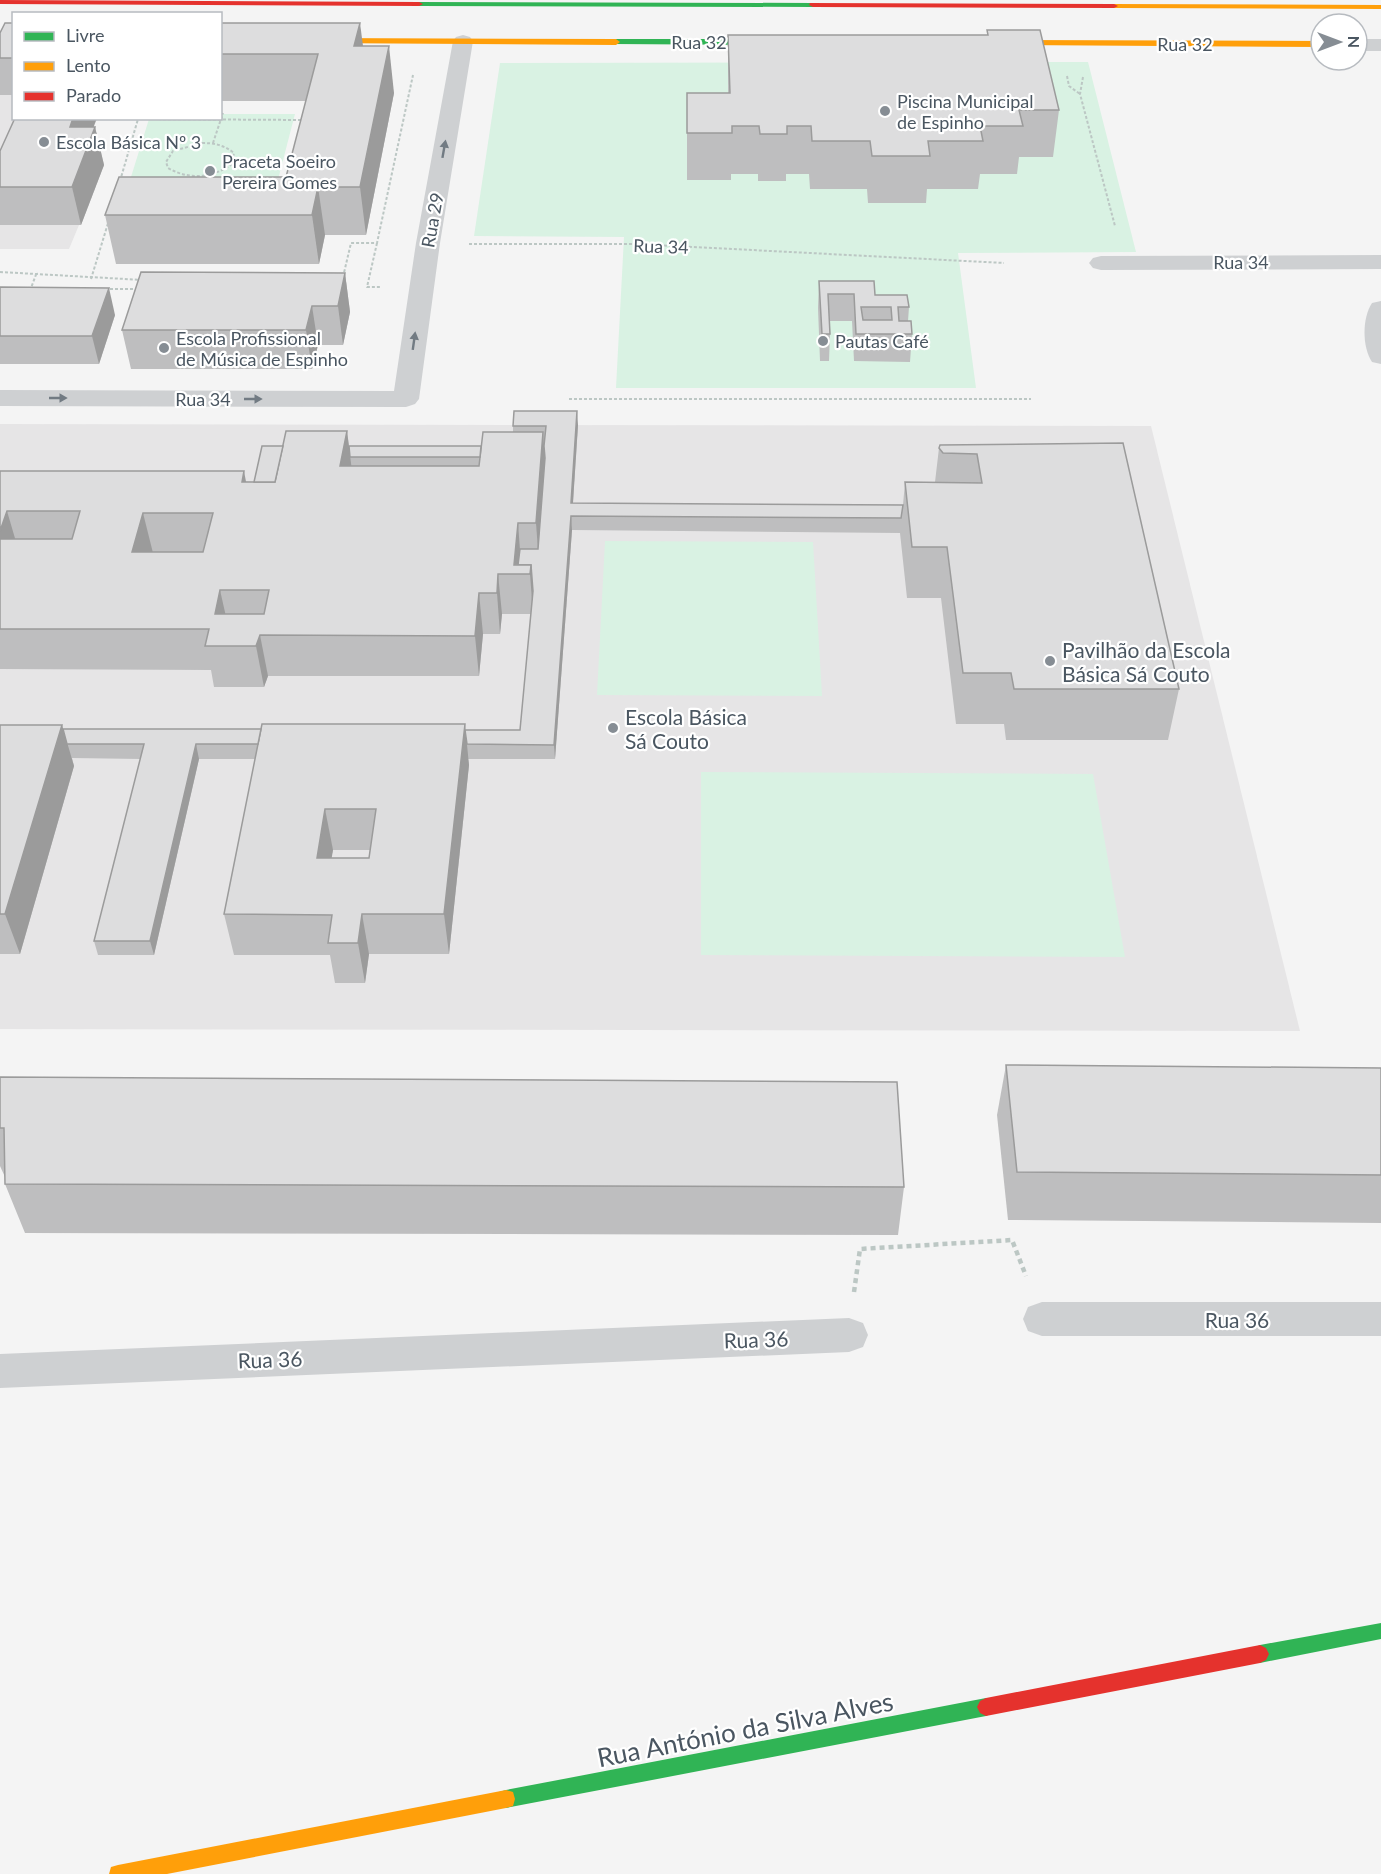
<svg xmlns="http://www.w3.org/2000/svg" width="1381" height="1874" font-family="Lato,sans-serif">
	<rect width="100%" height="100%" fill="#f4f4f4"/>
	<g fill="#e6e5e6">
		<path d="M0,60H13L14,118L97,119L79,164L104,165L69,249H0Z"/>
		<path d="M0,424L1151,426L1300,1031L0,1029Z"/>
	</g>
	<g fill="#d9f2e3">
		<path d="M1088,62L1136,252L958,253L976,388H616L624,237L474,236L500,63Z"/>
		<path d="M221,114H295L267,222H117L149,119L220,118Z"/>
		<path d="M605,541L813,542L822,696L597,695Z"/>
		<path d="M701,772L1093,774L1125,957L701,955Z"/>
	</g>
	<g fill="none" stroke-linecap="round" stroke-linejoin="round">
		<g stroke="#bcc7c4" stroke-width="2" stroke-dasharray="3 2" stroke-linecap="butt">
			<path d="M1067,76L1069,86L1080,94"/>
			<path d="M1083,77L1080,94L1115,226"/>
			<path d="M138,119L302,120L301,123"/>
			<path d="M202,143C214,143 224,145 234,153L231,165C211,178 189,180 168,168L166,162L173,151Z"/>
			<path d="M213,143L223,113"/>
			<path d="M120,181L138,119"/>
			<path d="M377,243L367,287H380"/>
			<path d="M469,244H635L1004,263"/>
			<path d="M0,272L143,280"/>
			<path d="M343,277L351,243H377L413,75"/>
			<path d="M91,279L109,220"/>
			<path d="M28,288H31L37,272"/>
			<path d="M105,289H140"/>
			<path d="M569,399H1031"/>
		</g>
		<path stroke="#bcc7c4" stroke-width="4.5" stroke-dasharray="5 4" stroke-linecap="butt" d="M854,1292L860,1249L1012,1240L1026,1276"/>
		<g fill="#ced0d2" fill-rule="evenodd">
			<path d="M463,35L470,37L473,41L440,243L419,399L415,404L406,407L0,406V390L394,391L416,243L453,41L456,37Z"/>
			<rect x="1357" y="39" width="24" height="12"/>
			<path d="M1381,255V269L1101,270L1093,268L1089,263L1093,258L1101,256Z"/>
			<path d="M1381,301V364L1372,362C1362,347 1362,318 1372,303Z"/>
			<path d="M1042,1302H1381V1336H1042L1028,1331L1023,1319L1028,1307Z"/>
			<path d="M849,1318L863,1323L868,1335L863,1347L849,1352L0,1388V1354Z"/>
		</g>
		<g fill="#30b455" fill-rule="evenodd">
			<path d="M416,2L813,3L817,5L813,7L419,6H416Z"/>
			<path d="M616,39H773L777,42L773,45L613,44V40Z"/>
			<path d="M1381,1623V1639L1260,1663L1254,1660L1251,1654L1254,1648L1260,1645Z"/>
			<path d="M986,1698L992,1701L995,1707L992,1713L986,1716L506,1808L499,1806L497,1799L499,1792L506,1790Z"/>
		</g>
		<g fill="#ff9f0a" fill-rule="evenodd">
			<path d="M1111,4L1381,5V9L1114,8L1110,6Z"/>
			<path d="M318,38L616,39L620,42L616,45L315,43L314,41Z"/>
			<path d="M999,40L1321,41V47L996,45V41Z"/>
			<path d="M506,1790L513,1792L515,1799L513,1806L506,1808L167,1874H109L111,1867L118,1865Z"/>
		</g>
		<g fill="#e5322d" fill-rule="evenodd">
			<path d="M0,0L419,2L423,4L419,6L0,4Z"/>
			<path d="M810,3L1114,4L1118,6L1114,8L813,7L809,5Z"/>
			<path d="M1260,1645L1266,1648L1269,1654L1266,1660L1260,1663L986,1716L980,1713L977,1707L980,1701L986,1698Z"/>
		</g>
	</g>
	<g fill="#bebebf" fill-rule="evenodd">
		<path d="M14,23V95H0V33Z"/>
		<path d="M220,23L363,46L394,93L366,235H325L319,264H116L105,215L286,177L306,101H220Z"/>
		<path d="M987,30L1059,110L1053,157H1019L1017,174H980L978,189H927L926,203H868L867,189H810L809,174H786V181H758V174H731V180H687V93H728V35H987Z"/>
		<path d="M94,127H95L104,165L81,225H0V151Z"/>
		<path d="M345,273L350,312L343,345H318L312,369H131L122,330Z"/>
		<path d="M819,281L909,307L908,321L912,334L910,362L854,361L852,321H829L830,334L829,361H820L818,308Z"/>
		<path d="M0,287L115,315L99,364H0Z"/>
		<path d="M578,425L573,503L903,505L905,482H935L939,448L1123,443L1179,689L1168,740H1006L1004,724H956L941,598H907L900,533L572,530L555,759H468L469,765L449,954H369L365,983H335L330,955H234L224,914L255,759H199L154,955H98L94,941L141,759L72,758L74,766L20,954H0V725H62L63,729H261L465,724V730H520L531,614H502L500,634H483L479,676H268L264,687H214L211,670L0,669V471L254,482L283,446L347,431L349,446H481L513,432V426ZM333,850H370L369,858H331Z"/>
		<path d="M1006,1065L1381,1068V1223L1008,1220L997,1115Z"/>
		<path d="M0,1077L904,1187L898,1235L25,1233L5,1184V1177L0,1166Z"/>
	</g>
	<g fill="#9b9b9b">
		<path d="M360,23L366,69L354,46Z"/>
		<path d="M389,46L394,93L366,235L360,187Z"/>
		<path d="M73,118H97L79,165L70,127Z"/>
		<path d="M95,127L104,165L81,225L72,187Z"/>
		<path d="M318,187L325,235L319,264L312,215Z"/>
		<path d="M345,273L350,312L343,345L338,306Z"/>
		<path d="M109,288L115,315L99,364L92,336Z"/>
		<path d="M312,306L318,345L312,369L306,330Z"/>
		<path d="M577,411L578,425L572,517L571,503Z"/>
		<path d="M347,431L352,471L340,466Z"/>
		<path d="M543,432L546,472L539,564L536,523Z"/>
		<path d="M244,471L251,508L242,482Z"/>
		<path d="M7,511L19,552L0,548V531Z"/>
		<path d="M143,513L153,553L132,552Z"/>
		<path d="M571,516L572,530L555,759L554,745Z"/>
		<path d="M518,523L521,564L514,565Z"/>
		<path d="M531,565L534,605L533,614L530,574Z"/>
		<path d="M498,574L502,614L500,634L497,593Z"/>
		<path d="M220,590L229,630L215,614Z"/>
		<path d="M479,593L483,634L479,676L475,636Z"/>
		<path d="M260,635L268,676L264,687L256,646Z"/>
		<path d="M465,724L469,765L449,954L444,914Z"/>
		<path d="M62,725L74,766L20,954L5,914Z"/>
		<path d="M196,744L199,759L154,955L150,941Z"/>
		<path d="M325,809L333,850L325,898L317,858Z"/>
		<path d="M362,914L369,954L365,983L358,943Z"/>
	</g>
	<g fill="#ddddde" stroke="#9b9b9b" stroke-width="1.5" fill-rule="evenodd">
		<path d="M5,23H14V58H0V33Z"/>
		<path d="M220,23H360L354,46H389L360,187H318L312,215H105L119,177H286L318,54H220Z"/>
		<path d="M987,30H1040L1059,110H1019L1023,126H980L983,141H928L930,156H872L870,141H812L811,126H787V134H760L759,126H732V133H687V93H730L728,35H988Z"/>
		<path d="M15,118H73L70,127H95L72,187H0V151Z"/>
		<path d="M141,272L345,273L338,306H312L306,330H122Z"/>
		<path d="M819,281H874L875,295H907L909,307H898L899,321H911L912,334H856L854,294H828L830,334H822ZM861,307H891L892,320H863Z"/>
		<path d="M0,287L109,288L92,336H0Z"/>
		<path d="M514,411H577L571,503L903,505L901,518L571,516L554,745L467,744L465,730H520L533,591L531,565H518L520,549H538L545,458L544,446L546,426H513Z"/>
		<path d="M286,431H347L340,466H479L483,432H543L536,523H518L514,565H531L530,574H498L497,593H479L475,636L260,635L256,646H205L209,629H0V539H72L80,511H7L0,531V471H244L242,482H275ZM143,513H213L203,552H132ZM220,590H269L264,614H215Z"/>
		<path d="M1123,443L1179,689H1014L1011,673H963L947,547H912L905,482L982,483L977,454L943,453L939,448L940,445Z"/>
		<path d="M262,446H283L275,482H254Z"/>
		<path d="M349,446H481L480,457H350Z"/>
		<path d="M262,724H465L444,914H362L358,943H328L332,915L224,914ZM325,809H376L369,858H317Z"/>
		<path d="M0,725H62L5,914H0Z"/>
		<path d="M63,729H261L258,744H196L150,941H94L144,744H67Z"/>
		<path d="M1006,1065L1381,1068V1175L1017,1172Z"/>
		<path d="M0,1077L897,1082L904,1187L5,1184L4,1128H0Z"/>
	</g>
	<defs><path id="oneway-solid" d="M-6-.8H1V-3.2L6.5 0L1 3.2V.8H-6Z" transform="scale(1.5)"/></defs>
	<g fill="#727b83">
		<use href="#oneway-solid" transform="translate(444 149) rotate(-80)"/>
		<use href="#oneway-solid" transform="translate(414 341) rotate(-82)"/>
		<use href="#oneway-solid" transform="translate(58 398)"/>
		<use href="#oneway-solid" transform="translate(253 399)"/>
	</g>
	<g fill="#868d94" stroke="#fff" stroke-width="2">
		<circle cx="885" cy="111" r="6"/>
		<circle cx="44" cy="142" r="6"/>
		<circle cx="210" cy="171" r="6"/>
		<circle cx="823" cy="341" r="6"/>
		<circle cx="164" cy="348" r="6"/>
		<circle cx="1050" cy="661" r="6"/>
		<circle cx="613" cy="728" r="6"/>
	</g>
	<g text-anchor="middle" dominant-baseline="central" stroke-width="4.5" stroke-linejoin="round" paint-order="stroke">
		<g font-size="18" fill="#4a5661" stroke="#fff">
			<text x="699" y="42">Rua 32</text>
			<text x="1185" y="44">Rua 32</text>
			<text transform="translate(432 220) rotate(-80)">Rua 29</text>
			<text transform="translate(661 246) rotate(2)">Rua 34</text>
			<text x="1241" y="262">Rua 34</text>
			<text x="203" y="399">Rua 34</text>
		</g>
		<g font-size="18" fill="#4a5661" stroke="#fff" text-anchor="start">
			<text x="897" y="101">Piscina Municipal<tspan x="897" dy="21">de Espinho</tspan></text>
			<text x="56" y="142">Escola Básica Nº 3</text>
			<text x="222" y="161">Praceta Soeiro<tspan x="222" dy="21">Pereira Gomes</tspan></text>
			<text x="176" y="338">Escola Profissional<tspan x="176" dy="21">de Música de Espinho</tspan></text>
			<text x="835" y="341">Pautas Café</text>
		</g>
		<g font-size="21" fill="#4a5661" stroke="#fff" text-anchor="start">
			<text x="1062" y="649">Pavilhão da Escola<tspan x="1062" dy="24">Básica Sá Couto</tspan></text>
			<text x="625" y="716">Escola Básica<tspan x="625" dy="24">Sá Couto</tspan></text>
		</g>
		<g font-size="21" fill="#4a5661" stroke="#fff">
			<text x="1237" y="1319">Rua 36</text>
			<text transform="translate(756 1339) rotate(-2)">Rua 36</text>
			<text transform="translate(270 1359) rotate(-2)">Rua 36</text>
		</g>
		<g font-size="26" fill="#4a5661" stroke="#fff">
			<text transform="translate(745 1729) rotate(-11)">Rua António da Silva Alves</text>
		</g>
	</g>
	<rect x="12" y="12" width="210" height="108" fill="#ffffff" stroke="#b7bbc0" stroke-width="1.5"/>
	<rect x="24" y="32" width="30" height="9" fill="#30b455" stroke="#b7bbc0" stroke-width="1.5"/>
	<text x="66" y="42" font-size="18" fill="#4a5661">Livre</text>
	<rect x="24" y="62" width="30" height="9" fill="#ff9f0a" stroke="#b7bbc0" stroke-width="1.5"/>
	<text x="66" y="72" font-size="18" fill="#4a5661">Lento</text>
	<rect x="24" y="92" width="30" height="9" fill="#e5322d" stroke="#b7bbc0" stroke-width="1.5"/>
	<text x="66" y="102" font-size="18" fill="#4a5661">Parado</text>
	<g transform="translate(1339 42) rotate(90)"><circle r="28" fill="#ffffff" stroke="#b7bbc0" stroke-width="1.5"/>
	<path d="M0-4.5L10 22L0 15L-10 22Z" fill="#868d94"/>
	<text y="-9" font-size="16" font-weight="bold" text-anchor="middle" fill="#4a5661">N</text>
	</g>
</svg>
